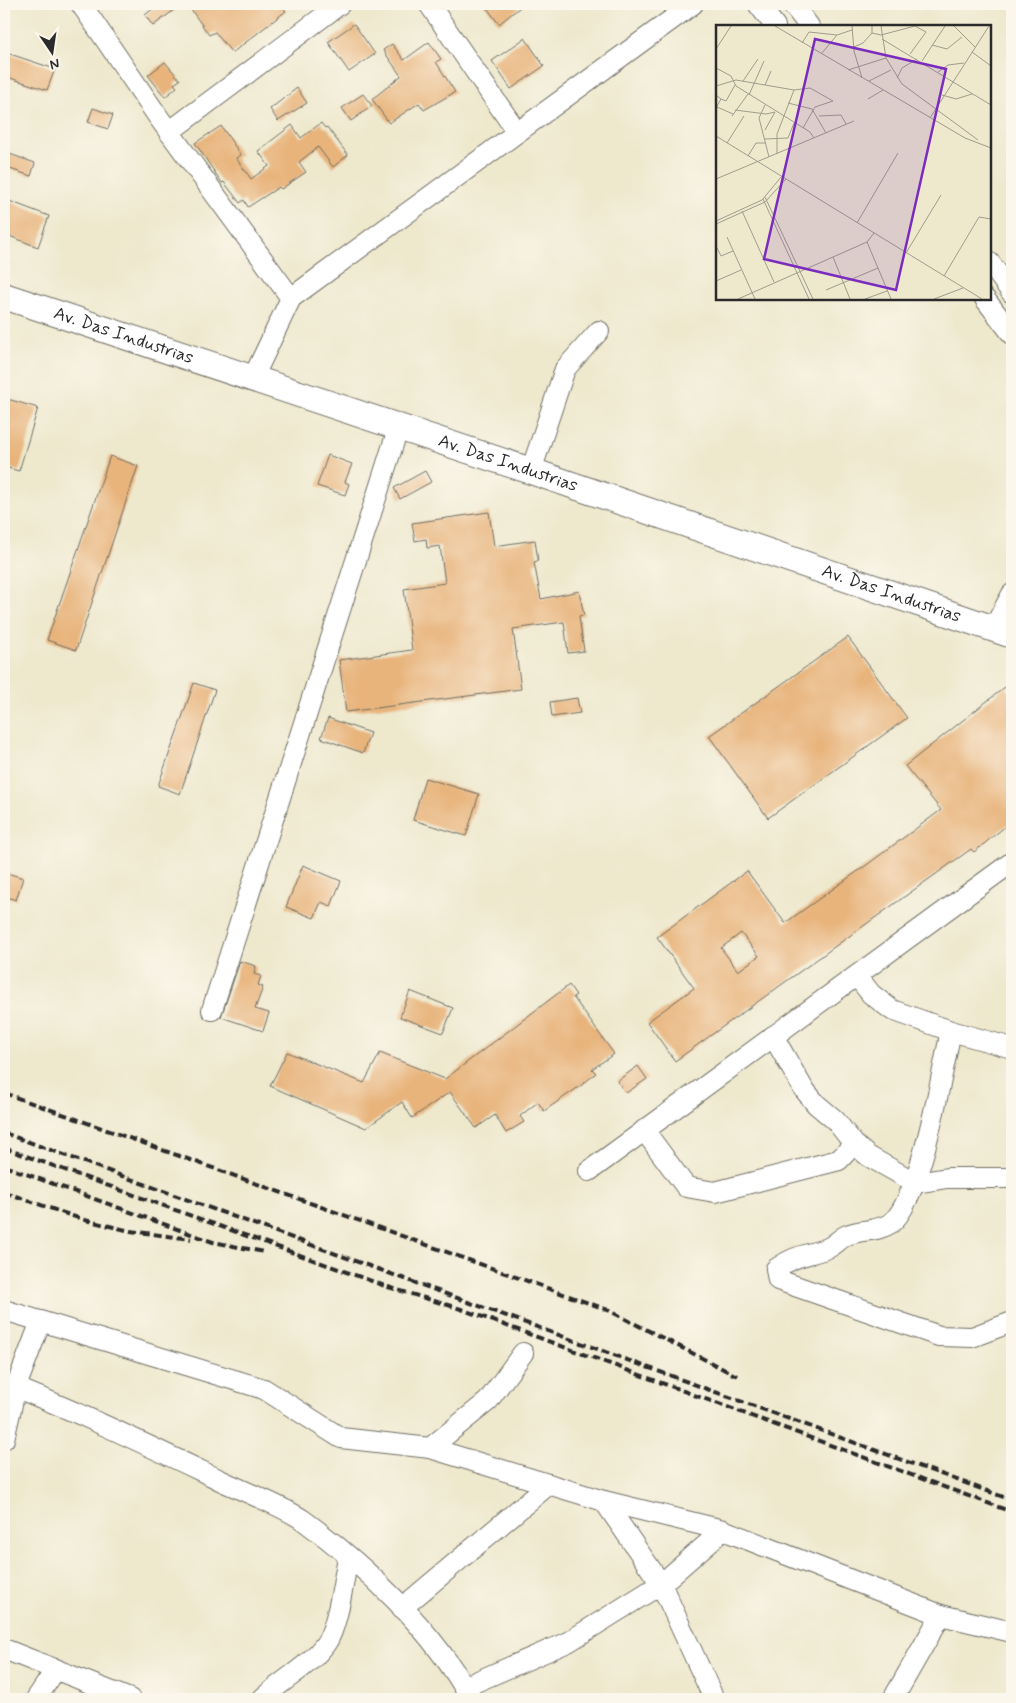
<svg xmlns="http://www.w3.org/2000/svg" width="1016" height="1703" font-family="Mynerve,sans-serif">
	<rect width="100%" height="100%" fill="#fbf7ec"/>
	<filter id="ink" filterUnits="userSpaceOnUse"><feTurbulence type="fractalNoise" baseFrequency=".02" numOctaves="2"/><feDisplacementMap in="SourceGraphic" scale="10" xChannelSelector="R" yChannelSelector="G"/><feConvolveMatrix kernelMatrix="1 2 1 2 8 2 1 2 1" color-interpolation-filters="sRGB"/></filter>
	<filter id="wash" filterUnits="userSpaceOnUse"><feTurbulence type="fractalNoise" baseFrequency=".0096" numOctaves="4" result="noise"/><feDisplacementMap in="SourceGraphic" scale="20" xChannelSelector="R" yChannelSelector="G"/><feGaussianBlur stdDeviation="1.12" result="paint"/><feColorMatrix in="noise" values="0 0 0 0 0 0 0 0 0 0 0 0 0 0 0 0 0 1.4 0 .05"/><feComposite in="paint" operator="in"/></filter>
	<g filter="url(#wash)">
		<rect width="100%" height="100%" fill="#eee8cd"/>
		<g id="blocks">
			<g fill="#e8b47b" fill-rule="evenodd">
				<path d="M159,4H182L153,26L145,15Z"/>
				<path d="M187,4H280L286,11L232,53L215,32L209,35Z"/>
				<path d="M484,4H524L499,24Z"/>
				<path d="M354,24L375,54L349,72L328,42Z"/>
				<path d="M525,38L544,66L511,89L492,61Z"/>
				<path d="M429,42L441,59L436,62L455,92L424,110L419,103L389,123L372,99L401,76L383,50L392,44L404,60Z"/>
				<path d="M4,52L55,69L47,90L4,76Z"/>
				<path d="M165,62L180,80L174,84L177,87L165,97L148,75Z"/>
				<path d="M297,88L307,103L278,121L270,109Z"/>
				<path d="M363,94L372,106L351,121L342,108Z"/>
				<path d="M93,108L113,115L108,129L88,122Z"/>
				<path d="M321,123L325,128L327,127L348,155L333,167L318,147L299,162L306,172L281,189L279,187L248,207L244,200L240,203L224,182L222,183L195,143L221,126L241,155L236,158L251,179L269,166L258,151L292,125L301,138Z"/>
				<path d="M4,152L35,163L31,176L4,167Z"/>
				<path d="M4,199L49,216L38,247L4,234Z"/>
				<path d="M4,398L38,408L19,471L4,467Z"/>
				<path d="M328,455L352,464L345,482L349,484L345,495L317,486Z"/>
				<path d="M110,456L138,466L76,650L47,640Z"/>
				<path d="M425,471L431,482L400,499L394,488Z"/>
				<path d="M489,512L494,546L535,540L538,561L534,562L541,599L579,591L584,615L579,616L584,651L568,653L564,622L513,629L521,689L346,712L339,660L412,650L404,589L445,583L440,546L427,548L426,539L415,541L412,523Z"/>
				<path d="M848,637L907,718L768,818L709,736Z"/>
				<path d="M194,683L215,690L180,794L158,786Z"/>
				<path d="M1005,687L1012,697V821L974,852L971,849L675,1061L647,1022L694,988L657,937L747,871L785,923L868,864L941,810L905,766ZM741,933L759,956L738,971L721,948Z"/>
				<path d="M577,698L580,713L552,717L550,702Z"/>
				<path d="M328,718L370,733L363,753L321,738Z"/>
				<path d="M425,778L479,794L466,836L413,820Z"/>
				<path d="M303,865L341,881L331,906L321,902L314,918L286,907Z"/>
				<path d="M4,872L23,878L16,900L4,896Z"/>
				<path d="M240,961L256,966L254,974L261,976L258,985L263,987L255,1009L269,1013L263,1031L221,1017Z"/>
				<path d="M569,985L576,995L573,997L614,1054L592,1069L596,1073L583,1084L544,1111L538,1102L520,1116L524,1122L506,1133L495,1115L476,1128L450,1092L412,1118L402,1102L366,1128L270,1086L287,1052L364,1083L380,1053L445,1079Z"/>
				<path d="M410,991L453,1008L443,1033L400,1017Z"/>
				<path d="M638,1066L647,1079L626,1093L617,1081Z"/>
			</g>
		</g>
	</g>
	<g filter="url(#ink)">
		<use href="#blocks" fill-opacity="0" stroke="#6f6d64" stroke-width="1"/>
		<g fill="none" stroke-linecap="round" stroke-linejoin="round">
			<g stroke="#6f6d64" stroke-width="22">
				<g id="minor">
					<path d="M81,4L159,118L291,298"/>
					<path d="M429,4L517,132"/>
					<path d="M758,4L775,26"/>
					<path d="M792,4L809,26"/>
					<path d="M169,132L340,4"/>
					<path d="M990,263L1012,293"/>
					<path d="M985,299L1012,334"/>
					<path d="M252,380L291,298L693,4"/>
					<path d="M531,471L565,369L599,331"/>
					<path d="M993,629L1012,594"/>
					<path d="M857,976L871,994L892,1010L951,1031L1012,1048"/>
					<path d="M212,1010L399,426"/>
					<path d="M951,1031C942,1071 921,1200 891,1223C878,1232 861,1229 847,1235C840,1238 835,1245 828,1248C806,1256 797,1254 776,1269L778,1280L939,1336L972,1337L1012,1322"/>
					<path d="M773,1036L803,1088L816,1104L835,1120L854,1144L868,1156L916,1183L947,1178H1012"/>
					<path d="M644,1130L686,1187L715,1192L839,1160L854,1144"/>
					<path d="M589,1171L1012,862"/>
					<path d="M4,1310L264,1389L341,1438L430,1448L604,1501L723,1530L941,1615L1012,1632"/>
					<path d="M4,1383C77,1411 147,1445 218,1479C242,1491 283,1506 303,1520C366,1566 434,1631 471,1699"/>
					<path d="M4,1439L16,1387L41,1321"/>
					<path d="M430,1448L488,1401L523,1353"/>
					<path d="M604,1501L661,1584L714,1699"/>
					<path d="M402,1608L549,1484"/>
					<path d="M4,1649L130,1699"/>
					<path d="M464,1687L568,1642L661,1584L723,1530"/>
					<path d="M36,1699L56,1669"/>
					<path d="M262,1699C282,1680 310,1666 326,1643C338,1627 344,1577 348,1557"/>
					<path d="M893,1699L941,1615"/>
				</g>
			</g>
			<g stroke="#6f6d64" stroke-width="28">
				<g id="major">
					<path id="s1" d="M4,296L531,471L1012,635"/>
				</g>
			</g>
			<use href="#minor" stroke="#fff" stroke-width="20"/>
			<use href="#major" stroke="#fff" stroke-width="26"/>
			<g stroke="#2b2b2b" stroke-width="4" stroke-dasharray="8 4" stroke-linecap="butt">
				<path d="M4,1093L608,1310L737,1376"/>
				<path d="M4,1133L1012,1500"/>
				<path d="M4,1148L388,1287L461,1309L1012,1512"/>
				<path d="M4,1166L213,1242L264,1252"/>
				<path d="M4,1192L81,1219L130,1231L191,1239"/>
			</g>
		</g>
	</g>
	<g text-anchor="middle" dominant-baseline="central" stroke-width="4.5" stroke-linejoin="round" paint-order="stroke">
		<g font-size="18" fill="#2b2b2b" stroke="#fbf7ec">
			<text stroke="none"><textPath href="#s1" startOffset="126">Av. Das Industrias</textPath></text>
			<text stroke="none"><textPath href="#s1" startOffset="531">Av. Das Industrias</textPath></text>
			<text stroke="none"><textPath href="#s1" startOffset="936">Av. Das Industrias</textPath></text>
		</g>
	</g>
	<g transform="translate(716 25)">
		<rect width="275" height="275" fill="#eee8cd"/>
		<path fill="none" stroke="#a09c8c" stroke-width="1" d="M59,1L249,113L275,123M136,1L138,26L146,53M165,1L170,33L186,59L262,115M238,1L259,22M156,8L165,10L199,1M166,14L275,80M86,18L93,7L121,10M216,20L231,24L246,12M138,22L147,18L156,8V1M0,24L15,1M256,27L275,41M106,28L121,10L136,5M194,29L210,7L199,1M206,36L229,1M0,43L15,51L20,61L94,107L98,113M132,45L170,33M222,47L232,40L248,38M181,53L186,43L201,34M27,56L42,34M153,56L175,45M49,60L55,46M0,61L20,55L78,65L94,63L117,76M0,70L5,74L0,83M33,70L48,36M226,70L240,74L256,69M5,74L10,76L19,60M152,74L167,65M72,78L96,84L110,108M49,80L43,93L53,132M1,82L17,89M19,85L50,89L59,87M16,91L32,69M103,91L125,90L130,99M214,93L273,1M87,103L99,82L117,76M49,105L59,87M0,111L266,274M49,114L72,113L78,98M11,118L28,91M61,129V109L78,65M32,131L40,118H50M0,154L138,96M49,172L97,274M47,174L93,274M26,186L58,257M0,196L46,175L66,151M141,198L182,128M0,199L49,177L70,154M11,212L39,274M151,217L175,274M0,221L5,231L17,226M190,228L225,170M117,232L134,274M228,251L263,192L275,194M0,256L25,245M110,265L162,243M22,274L151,217L158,208M149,274L171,266M218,274L247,263"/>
		<path fill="#7b2cbf" fill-opacity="0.15" stroke="#7b2cbf" stroke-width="2.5" d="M99,14L230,44L180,265L48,234Z"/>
		<rect width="275" height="275" fill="none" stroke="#2b2b2b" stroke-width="2.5"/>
	</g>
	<rect width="1016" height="1703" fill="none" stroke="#fbf7ec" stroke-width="20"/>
	<g transform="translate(52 52) rotate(167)" stroke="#fbf7ec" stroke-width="4" paint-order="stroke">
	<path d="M0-4L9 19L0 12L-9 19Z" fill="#2b2b2b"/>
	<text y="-8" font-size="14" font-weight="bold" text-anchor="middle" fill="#2b2b2b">N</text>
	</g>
</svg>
